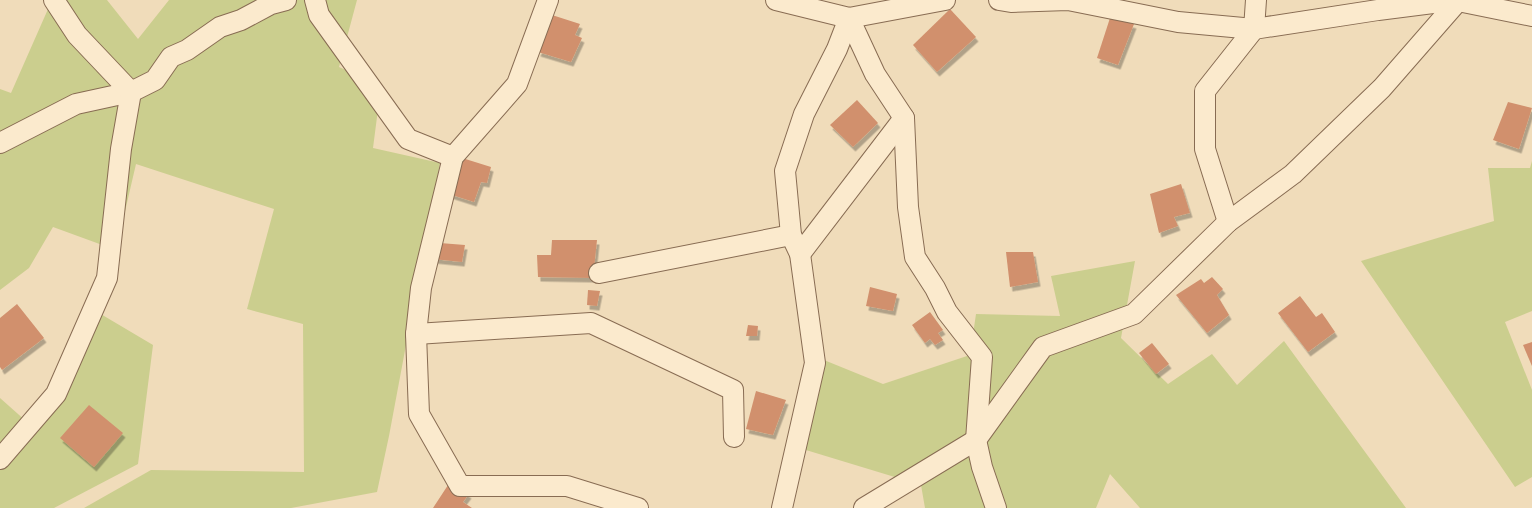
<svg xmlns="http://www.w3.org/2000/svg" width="1532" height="508" font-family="Bitter,serif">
	<defs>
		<filter id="shadow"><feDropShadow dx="2.5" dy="4.5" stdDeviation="0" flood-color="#0004"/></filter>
	</defs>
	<rect width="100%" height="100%" fill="#f0dcba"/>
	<g fill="#cbce8e">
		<path d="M52,0H107L138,39L169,0H357L339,67L381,86L373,148L440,163L389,436L377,492L291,508H84L151,470L304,472L303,324L247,309L274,209L136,164L116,250L53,227L29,268L0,290V89L11,93Z"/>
		<path d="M1532,161V311L1505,322L1532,390V477L1515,487L1361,261L1494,221L1488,168H1530Z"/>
		<path d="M1135,261L1121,338L1168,384L1212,354L1237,385L1284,341L1406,508H1140L1110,474L1096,508H925L921,485L796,447L819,358L883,384L970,355L976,314L1060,316L1051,276Z"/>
		<path d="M99,313L153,345L138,464L54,508H0V398L27,422Z"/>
	</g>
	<g fill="#d1906d" filter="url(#shadow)">
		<path d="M950,9L976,37L937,72L913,45Z"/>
		<path d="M552,15L580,24L575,35L582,38L571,62L538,52Z"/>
		<path d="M1110,18L1134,24L1118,65L1097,58Z"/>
		<path d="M857,100L878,123L853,147L830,125Z"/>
		<path d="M1508,102L1532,108L1519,149L1493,140Z"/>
		<path d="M459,157L491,167L487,183L481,182L474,202L446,193Z"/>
		<path d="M1181,184L1190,213L1174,217L1178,226L1159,233L1150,194Z"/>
		<path d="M552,240H597L593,278L538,277L537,255H551Z"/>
		<path d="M440,243L465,245L462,262L433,259Z"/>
		<path d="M1006,252H1033L1038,282L1010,287Z"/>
		<path d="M1212,277L1223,289L1217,295L1229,315L1207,333L1176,295L1201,279L1204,283Z"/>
		<path d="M870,287L897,294L893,311L866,306Z"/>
		<path d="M588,290L600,291L597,306L587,305Z"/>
		<path d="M1300,296L1316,317L1322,313L1335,332L1308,352L1278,313Z"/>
		<path d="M17,304L44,338L2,370L0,367V318Z"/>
		<path d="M930,312L943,330L938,333L943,340L935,345L930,339L925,343L912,325Z"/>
		<path d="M748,325L758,326L757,336H746Z"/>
		<path d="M1532,342V366L1523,345Z"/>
		<path d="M1152,343L1169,364L1156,374L1139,353Z"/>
		<path d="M756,391L786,400L773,435L746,429Z"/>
		<path d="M89,405L123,433L94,467L60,438Z"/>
		<path d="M450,482L469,494L463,502L472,508H433Z"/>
	</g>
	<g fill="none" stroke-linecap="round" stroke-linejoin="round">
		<g stroke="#886c53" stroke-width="22">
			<g id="street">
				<path d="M315,0L319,15L408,139L453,157"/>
				<path d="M548,0L517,84L453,157L421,288L416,334L419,414L460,486H567L638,508"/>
				<path d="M776,0L849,18L945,0"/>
				<path d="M999,0L1011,2L1068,0L1178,22L1254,29L1378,10L1433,3L1458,1L1532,16"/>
				<path d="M849,18L875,74L904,118L908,207L915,257L935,288L947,312L982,357L976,440L982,467L996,508"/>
				<path d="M0,143L76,104L131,92L155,80L171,57L187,50L220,27L241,20L271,4L286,0"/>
				<path d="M1228,222L1205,149V91L1254,29L1256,0"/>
				<path d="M800,254L904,118"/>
				<path d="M599,273L791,235"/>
				<path d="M416,334L591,323L733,390L734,437"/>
				<path d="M0,459L56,394L107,278L121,149L131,92L77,35L54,0"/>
				<path d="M782,508L815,363L800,254L791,235L785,171L804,114L837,49L849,18"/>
				<path d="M864,508L976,440L1043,347L1134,314L1228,222L1293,174L1382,88L1458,1"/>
			</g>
		</g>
		<use href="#street" stroke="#fbeacd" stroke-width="20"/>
	</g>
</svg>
